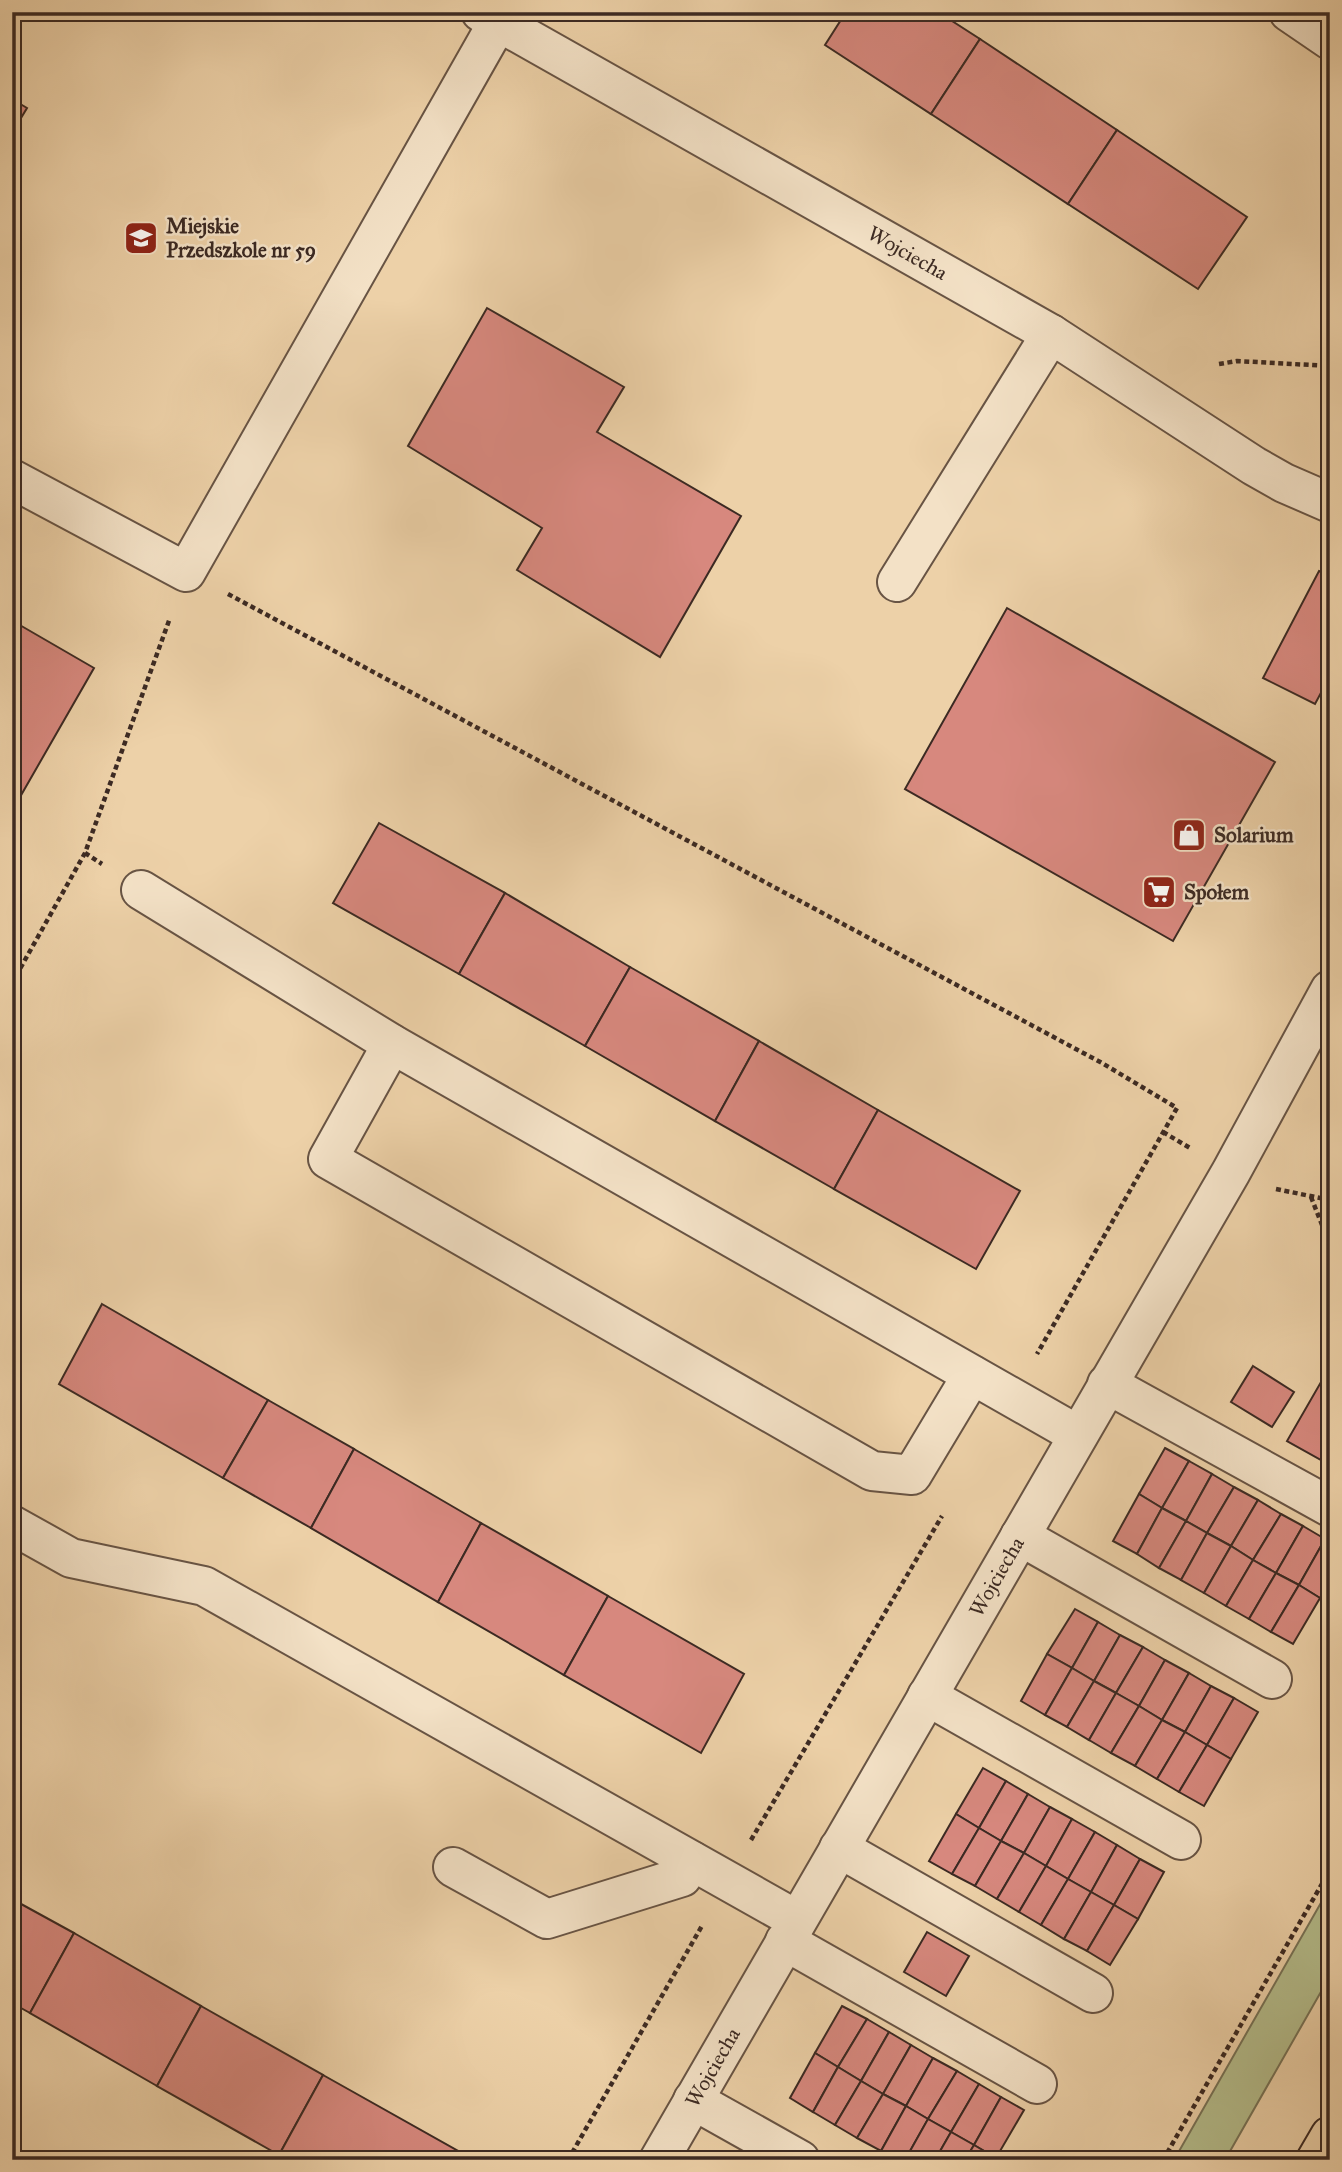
<svg xmlns="http://www.w3.org/2000/svg" width="1342" height="2172" font-family="'IM FELL Great Primer',serif">
	<rect width="100%" height="100%" fill="#edd1a8"/>
	<filter id="stains"><feTurbulence type="fractalNoise" baseFrequency=".00286" numOctaves="4"/><feColorMatrix values="0 0 0 0 .2 0 0 0 0 .09 0 0 0 0 .02 0 0 0 .5 -.17"/></filter>
	<radialGradient id="worn" r=".72"><stop offset=".6" stop-color="#630" stop-opacity="0"/><stop offset="1" stop-color="#630" stop-opacity=".3"/></radialGradient>
	<path fill="#b4bc8b" stroke="#787357" stroke-width="2" d="M1330,1887V1976L1225,2160H1174Z"/>
	<g fill="#d7887e" stroke="#3c2a23" stroke-width="2">
		<path d="M846,12H938L980,39L931,114L825,45Z"/>
		<path d="M980,39L1117,130L1068,204L931,114Z"/>
		<path d="M12,99L27,108L12,133Z"/>
		<path d="M1117,130L1247,217L1198,289L1068,204Z"/>
		<path d="M487,308L624,387L597,432L741,516L660,657L517,570L542,528L408,446Z"/>
		<path d="M1319,571L1330,576V676L1315,704L1263,678Z"/>
		<path d="M1007,608L1275,762L1173,941L905,789Z"/>
		<path d="M18,624L94,668L20,797L12,792V635Z"/>
		<path d="M379,823L505,893L459,974L333,903Z"/>
		<path d="M505,893L630,967L585,1046L459,974Z"/>
		<path d="M630,967L759,1041L715,1121L585,1046Z"/>
		<path d="M759,1041L878,1110L834,1189L715,1121Z"/>
		<path d="M878,1110L1020,1191L976,1269L834,1189Z"/>
		<path d="M102,1304L268,1400L223,1478L59,1384Z"/>
		<path d="M1253,1366L1294,1392L1272,1427L1231,1402Z"/>
		<path d="M1321,1382L1330,1387V1465L1287,1441Z"/>
		<path d="M268,1400L354,1449L311,1528L223,1478Z"/>
		<path d="M1165,1448L1189,1461L1162,1508L1139,1494Z"/>
		<path d="M354,1449L481,1523L438,1602L311,1528Z"/>
		<path d="M1189,1461L1212,1474L1186,1521L1162,1508Z"/>
		<path d="M1212,1474L1234,1487L1207,1533L1186,1521Z"/>
		<path d="M1234,1487L1258,1500L1231,1546L1207,1533Z"/>
		<path d="M1139,1494L1162,1508L1137,1554L1113,1541Z"/>
		<path d="M1258,1500L1281,1514L1253,1560L1231,1546Z"/>
		<path d="M1162,1508L1186,1521L1159,1568L1137,1554Z"/>
		<path d="M1281,1514L1303,1526L1276,1573L1253,1560Z"/>
		<path d="M1186,1521L1207,1533L1181,1580L1159,1568Z"/>
		<path d="M481,1523L608,1596L564,1675L438,1602Z"/>
		<path d="M1303,1526L1325,1539L1299,1585L1276,1573Z"/>
		<path d="M1207,1533L1231,1546L1204,1593L1181,1580Z"/>
		<path d="M1325,1539L1330,1541V1581L1320,1598L1299,1585Z"/>
		<path d="M1231,1546L1253,1560L1226,1606L1204,1593Z"/>
		<path d="M1253,1560L1276,1573L1249,1619L1226,1606Z"/>
		<path d="M1276,1573L1299,1585L1271,1632L1249,1619Z"/>
		<path d="M1299,1585L1320,1598L1293,1644L1271,1632Z"/>
		<path d="M608,1596L744,1674L701,1753L564,1675Z"/>
		<path d="M1075,1609L1098,1622L1072,1668L1047,1654Z"/>
		<path d="M1098,1622L1120,1635L1094,1681L1072,1668Z"/>
		<path d="M1120,1635L1143,1647L1116,1693L1094,1681Z"/>
		<path d="M1143,1647L1165,1660L1139,1706L1116,1693Z"/>
		<path d="M1047,1654L1072,1668L1045,1715L1021,1701Z"/>
		<path d="M1165,1660L1189,1673L1162,1720L1139,1706Z"/>
		<path d="M1072,1668L1094,1681L1067,1727L1045,1715Z"/>
		<path d="M1189,1673L1211,1686L1185,1732L1162,1720Z"/>
		<path d="M1094,1681L1116,1693L1089,1740L1067,1727Z"/>
		<path d="M1211,1686L1234,1698L1207,1745L1185,1732Z"/>
		<path d="M1116,1693L1139,1706L1111,1753L1089,1740Z"/>
		<path d="M1234,1698L1258,1712L1231,1759L1207,1745Z"/>
		<path d="M1139,1706L1162,1720L1135,1766L1111,1753Z"/>
		<path d="M1162,1720L1185,1732L1157,1779L1135,1766Z"/>
		<path d="M1185,1732L1207,1745L1179,1792L1157,1779Z"/>
		<path d="M1207,1745L1231,1759L1204,1806L1179,1792Z"/>
		<path d="M983,1768L1006,1781L979,1828L956,1814Z"/>
		<path d="M1006,1781L1028,1794L1001,1841L979,1828Z"/>
		<path d="M1028,1794L1050,1807L1024,1853L1001,1841Z"/>
		<path d="M1050,1807L1072,1819L1046,1866L1024,1853Z"/>
		<path d="M956,1814L979,1828L952,1874L929,1861Z"/>
		<path d="M1072,1819L1095,1832L1068,1879L1046,1866Z"/>
		<path d="M979,1828L1001,1841L975,1886L952,1874Z"/>
		<path d="M1095,1832L1117,1845L1091,1892L1068,1879Z"/>
		<path d="M1001,1841L1024,1853L997,1899L975,1886Z"/>
		<path d="M1117,1845L1140,1859L1114,1905L1091,1892Z"/>
		<path d="M1024,1853L1046,1866L1019,1912L997,1899Z"/>
		<path d="M1140,1859L1164,1872L1138,1919L1114,1905Z"/>
		<path d="M1046,1866L1068,1879L1041,1925L1019,1912Z"/>
		<path d="M1068,1879L1091,1892L1064,1939L1041,1925Z"/>
		<path d="M1091,1892L1114,1905L1087,1951L1064,1939Z"/>
		<path d="M12,1899L74,1933L30,2013L12,2003Z"/>
		<path d="M1114,1905L1138,1919L1110,1965L1087,1951Z"/>
		<path d="M927,1932L969,1956L946,1996L904,1972Z"/>
		<path d="M74,1933L201,2006L157,2086L30,2013Z"/>
		<path d="M201,2006L323,2075L279,2155L157,2086Z"/>
		<path d="M842,2006L867,2019L838,2067L815,2053Z"/>
		<path d="M867,2019L889,2032L861,2081L838,2067Z"/>
		<path d="M889,2032L911,2045L883,2094L861,2081Z"/>
		<path d="M911,2045L933,2058L906,2106L883,2094Z"/>
		<path d="M815,2053L838,2067L813,2112L790,2098Z"/>
		<path d="M933,2058L957,2071L928,2119L906,2106Z"/>
		<path d="M838,2067L861,2081L835,2125L813,2112Z"/>
		<path d="M957,2071L979,2084L951,2132L928,2119Z"/>
		<path d="M323,2075L467,2156L465,2160H287L279,2155Z"/>
		<path d="M861,2081L883,2094L857,2138L835,2125Z"/>
		<path d="M979,2084L1001,2097L974,2145L951,2132Z"/>
		<path d="M883,2094L906,2106L881,2151L857,2138Z"/>
		<path d="M1001,2097L1024,2110L996,2158L974,2145Z"/>
		<path d="M906,2106L928,2119L905,2160H895L881,2151Z"/>
		<path d="M928,2119L951,2132L935,2160H905Z"/>
		<path d="M951,2132L974,2145L965,2160H935Z"/>
		<path d="M974,2145L996,2158L995,2160H965Z"/>
	</g>
	<g fill="none" stroke-linecap="round" stroke-linejoin="round">
		<g stroke="#685444" stroke-width="42">
			<g id="minor">
				<path id="s1" d="M481,12L1051,334L1254,466L1284,483L1330,503"/>
				<path d="M1289,12L1330,40"/>
				<path d="M12,479L186,572L498,22"/>
				<path d="M897,582L1051,334"/>
				<path d="M141,890L392,1044L1078,1435"/>
				<path d="M392,1044L328,1159L872,1471L912,1475L972,1375"/>
				<path d="M1107,1384L1330,1507"/>
				<path d="M12,1525L71,1558L204,1586L797,1920"/>
				<path d="M1020,1536L1272,1679"/>
				<path d="M927,1696L1181,1840"/>
				<path d="M839,1848L1093,1993"/>
				<path d="M453,1867L547,1919L682,1877L692,1861"/>
				<path d="M785,1941L1037,2084"/>
				<path d="M693,2100L800,2160"/>
				<path id="s2" d="M659,2160L1231,1172L1330,990"/>
			</g>
		</g>
		<g stroke="#3c2a23" stroke-width="42">
			<path id="major" d="M1316,2160L1330,2136"/>
		</g>
		<g stroke="#3c2a23" stroke-width="4.5" stroke-dasharray="5 3.5" stroke-linecap="butt">
			<path d="M670,16L672,12"/>
			<path d="M1219,364L1237,361L1330,366"/>
			<path d="M228,594L1102,1063L1177,1108L1037,1354"/>
			<path d="M85,853L102,864"/>
			<path d="M12,983L85,853L170,618"/>
			<path d="M1163,1132L1190,1148"/>
			<path d="M1276,1189L1330,1200"/>
			<path d="M1311,1197L1324,1230L1330,1236"/>
			<path d="M751,1840L942,1516"/>
			<path d="M568,2160L703,1924"/>
			<path d="M1163,2160L1330,1870"/>
		</g>
		<use href="#minor" stroke="#f3e1c6" stroke-width="38"/>
		<use href="#major" stroke="#edd1a8" stroke-width="38"/>
	</g>
	<defs>
		<g id="school-square" transform="scale(1.75)"><rect x="-9" y="-9" width="18" height="18" rx="4" fill="#8f2418" stroke="#f3e1c6"/><path d="M0-5L7-2L0 1L-7-2ZM-4 1L0 2.5L4 1V4Q0 6-4 4Z" fill="#fff"/></g>
		<g id="shop-square" transform="scale(1.75)"><rect x="-9" y="-9" width="18" height="18" rx="4" fill="#8f2418" stroke="#f3e1c6"/><path d="M-5-2.5h2.3a2.7 3.5 0 0 1 5.4 0H5L5.5 6h-11ZM-1.5-2.5h3a1.5 2.3 0 0 0-3 0Z" fill="#fff"/></g>
		<g id="supermarket-square" transform="scale(1.75)"><rect x="-9" y="-9" width="18" height="18" rx="4" fill="#8f2418" stroke="#f3e1c6"/><path d="M-6-5.5h2.5l.6 2H6L4.5 2H-2.5L-4.4-4H-6ZM-1.5 3.2a1.3 1.3 0 1 0 .1 0ZM3 3.2a1.3 1.3 0 1 0 .1 0Z" fill="#fff"/></g>
	</defs>
	<g fill-rule="evenodd">
		<use href="#school-square" x="141" y="238"/>
		<use href="#shop-square" x="1189" y="835"/>
		<use href="#supermarket-square" x="1159" y="892"/>
	</g>
	<g text-anchor="middle" dominant-baseline="central" stroke-width="5" stroke-linejoin="round" paint-order="stroke">
		<g font-size="21" font-weight="bold" fill="#3c2a23" stroke="#f3e1c6" text-anchor="start">
			<text x="166" y="226">Miejskie<tspan x="166" dy="24">Przedszkole nr 59</tspan></text>
			<text x="1214" y="835">Solarium</text>
			<text x="1184" y="892">Społem</text>
		</g>
		<g font-size="21" fill="#3c2a23" stroke="#f3e1c6">
			<text stroke="none"><textPath href="#s1" startOffset="490">Wojciecha</textPath></text>
			<text stroke="none"><textPath href="#s2" startOffset="674">Wojciecha</textPath></text>
			<text stroke="none"><textPath href="#s2" startOffset="107">Wojciecha</textPath></text>
		</g>
	</g>
	<rect width="1342" height="2172" fill="none" stroke="#edd1a8" stroke-width="42"/>
	<rect x="14" y="14" width="1314" height="2144" fill="none" stroke="#3c2a23" stroke-width="3.5"/>
	<rect x="21" y="21" width="1300" height="2130" fill="none" stroke="#3c2a23" stroke-width="2"/>
	<rect width="100%" height="100%" filter="url(#stains)"/>
	<rect width="100%" height="100%" fill="url(#worn)"/>
</svg>
